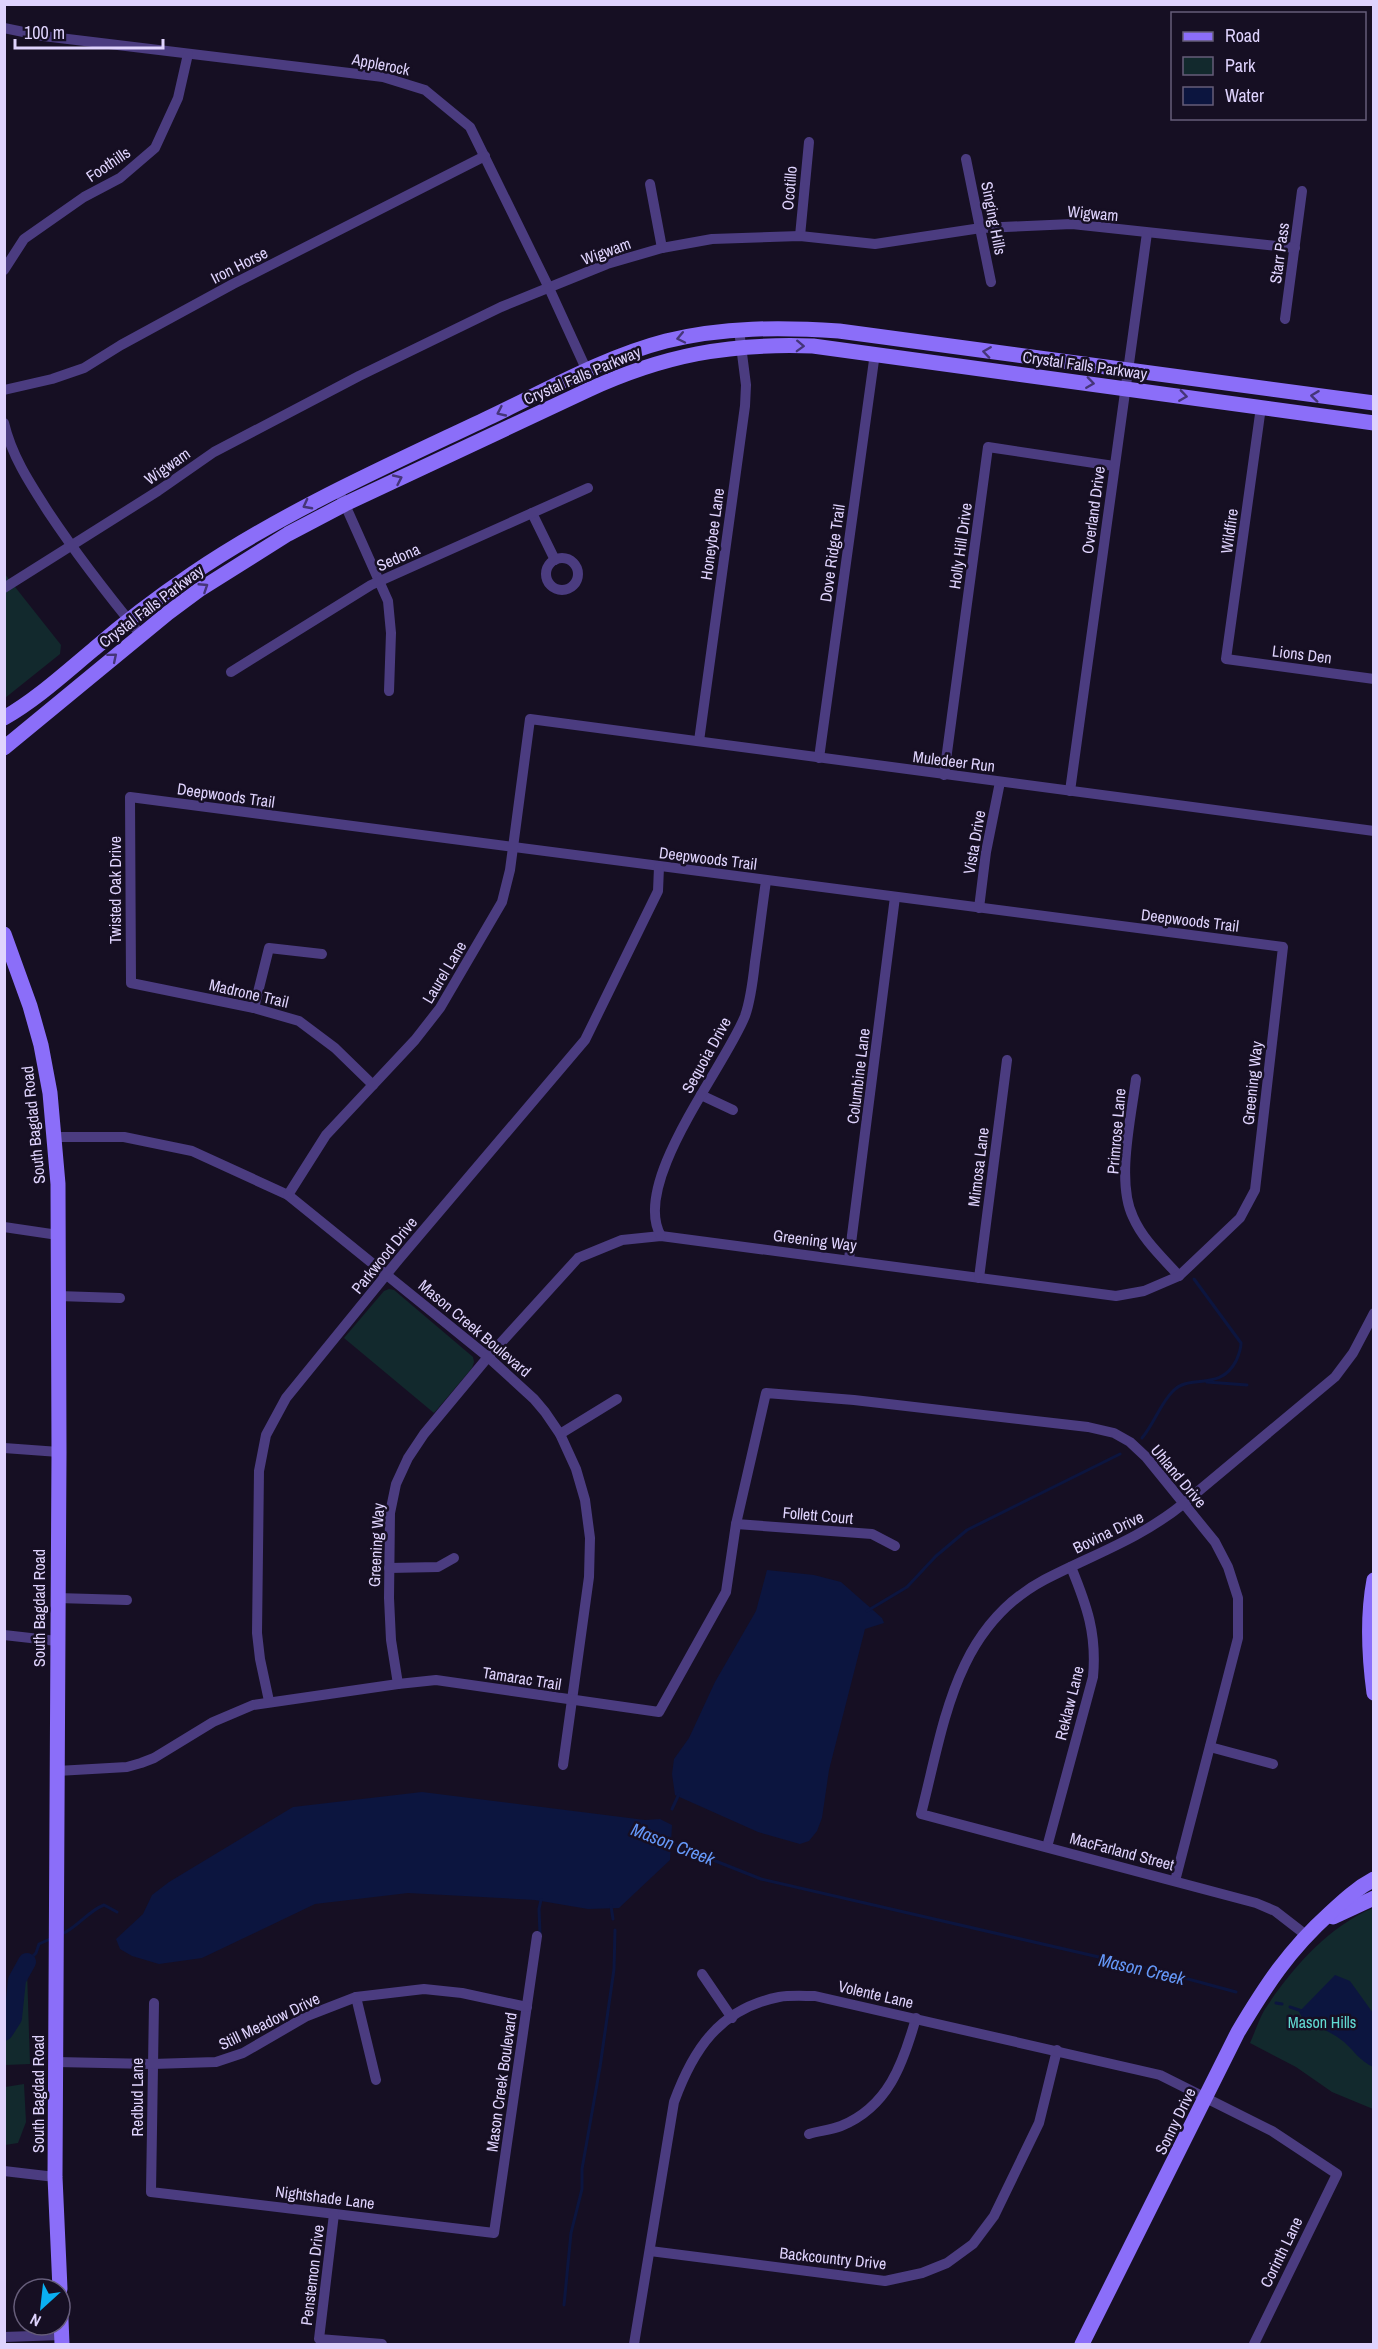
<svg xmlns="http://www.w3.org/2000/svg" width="1378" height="2349" font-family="'Archivo Narrow',sans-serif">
	<rect width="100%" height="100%" fill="#160f23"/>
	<g fill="#12292d">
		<path d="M4,573L61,645L60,654L5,698Z"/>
		<path d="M389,1289L394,1290L473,1357L474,1362L472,1368L434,1413L344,1338L384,1291Z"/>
		<path d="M1373,1908V2109L1332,2092L1296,2067L1250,2043C1255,2032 1259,2019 1265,2009C1292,1968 1328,1927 1373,1908Z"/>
		<path d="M22,1962L27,1970L30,2064L5,2065V2003Z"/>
		<path d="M24,2084L26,2122L18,2143L5,2145V2087Z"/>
	</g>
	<g fill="#0c153f">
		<path d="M767,1570L814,1575L841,1582L882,1618L884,1623L865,1629L829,1770L822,1818L817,1831L809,1841L800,1844L758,1832L675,1795L672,1774L674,1759L689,1738L715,1682L756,1611Z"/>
		<path d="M422,1792L645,1820L660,1819L672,1825L670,1860L619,1908L588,1909L535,1900L408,1893L315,1904L202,1958L159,1964L132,1956L120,1949L116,1939L143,1914L152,1895L169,1882L293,1807Z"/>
		<path d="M1335,1975L1350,1981L1373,2013V2067C1360,2061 1354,2051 1344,2042C1332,2032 1318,2027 1304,2021L1299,2012Z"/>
	</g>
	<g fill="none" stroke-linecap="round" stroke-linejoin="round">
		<g stroke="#0c153f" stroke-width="3">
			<path d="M1207,1382L1247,1385"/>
			<path d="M1142,1438C1154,1424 1160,1404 1173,1391C1190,1373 1220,1392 1236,1361C1239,1354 1241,1350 1241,1343L1194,1279"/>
			<path d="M867,1611L907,1587L936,1556L967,1530L1120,1454"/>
			<path d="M672,1809L679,1794"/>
			<path d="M670,1843L761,1879L1155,1970L1236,1992"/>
			<path d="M611,1906L613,1919"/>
			<path d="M62,1934C78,1927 88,1911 104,1905L117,1912"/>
			<path d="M540,1934L539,1909L541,1900"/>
			<path d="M27,1962L36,1953L39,1944L50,1939"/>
			<path d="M1276,2003L1282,2004"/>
			<path d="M1290,2007L1302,2011"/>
			<path d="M564,2305L571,2233L582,2189V2169L600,2067L614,1969L615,1930"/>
		</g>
		<path stroke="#0c153f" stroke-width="18" d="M4,2032L13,2018L17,1980L27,1962"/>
		<g stroke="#4b3c80" stroke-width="10">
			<path d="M4,28L43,36L383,77L425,90L470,127L549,288L587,371"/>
			<path d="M966,159L991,282"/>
			<path d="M650,184L662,248"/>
			<path d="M800,236L809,142"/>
			<path d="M4,270L24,239L84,197L120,178L155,148L178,98L188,54"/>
			<path d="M1285,319L1302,191"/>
			<path d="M4,390L52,379L84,368L121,345L233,284L485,156"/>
			<path d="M1261,407L1226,659L1374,679"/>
			<path d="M4,423C12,457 31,485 49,513C77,555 108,595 140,634"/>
			<path d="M342,498L388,601L391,633L389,691"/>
			<path d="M532,513L555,560"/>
			<circle cx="562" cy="574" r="16"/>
			<path d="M4,588L158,491L214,452L359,376L501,307L607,264L662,248L712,239L800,236L875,244L981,228L1072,224L1295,248"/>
			<path d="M231,672L371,585L588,488"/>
			<path d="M699,741L745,406L746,385L739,330"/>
			<path d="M819,758L875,353"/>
			<path d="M944,775L988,447L1114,466"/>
			<path d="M1070,791L1147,233"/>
			<path d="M979,908L986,852L1000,782"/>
			<path d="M254,1008L269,948L322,954"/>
			<path d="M1136,1079C1131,1118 1116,1182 1133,1217C1143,1240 1162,1257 1179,1276"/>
			<path d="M373,1085L335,1048L299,1021L254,1008L131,983L130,797L1283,947L1255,1190L1240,1218L1179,1276L1144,1291L1116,1296L661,1236L622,1240L578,1258L488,1357L424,1434L408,1458L396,1484L390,1513L389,1598L391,1640L398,1684"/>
			<path d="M701,1095L733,1110"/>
			<path d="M55,1137H124L192,1151L288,1195L488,1357L534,1399L545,1412L560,1434L576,1469L585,1500L590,1538L589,1577L563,1765"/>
			<path d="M288,1195L326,1135L415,1040L440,1008L502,902L510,870L530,719L1374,831"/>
			<path d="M4,1227L58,1235"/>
			<path d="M661,1236C630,1183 725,1067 745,1016C751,999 753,980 755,962C759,935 762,908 766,881"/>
			<path d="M849,1259L895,897"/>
			<path d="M979,1278L1007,1060"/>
			<path d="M58,1296L120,1298"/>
			<path d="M560,1434L617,1399"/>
			<path d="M4,1448L59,1452"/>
			<path d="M736,1524L872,1534L895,1546"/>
			<path d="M389,1568L438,1567L454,1558"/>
			<path d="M57,1598L127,1600"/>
			<path d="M4,1635L57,1641"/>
			<path d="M269,1701L260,1659L257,1633L259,1471L266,1435L286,1398L399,1259L585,1040L658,891L659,867"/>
			<path d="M1210,1747L1273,1764"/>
			<path d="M57,1771L127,1767L141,1763L154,1758L213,1722L253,1705L398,1684L436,1680L659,1712L726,1592L736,1524L766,1393L854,1400L1088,1427L1114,1433L1130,1442L1146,1457L1215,1542L1228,1567L1238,1598V1638L1175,1881"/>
			<path d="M1047,1847L1093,1677C1097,1634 1087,1606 1071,1567"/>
			<path d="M1306,1935L1275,1911L1256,1903L921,1814C944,1725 954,1628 1044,1580C1092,1555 1140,1539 1183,1504L1335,1377L1353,1353L1374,1313"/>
			<path d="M702,1974L732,2018"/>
			<path d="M356,1997L376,2080"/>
			<path d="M154,2003L151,2192L494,2233L537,1936"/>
			<path d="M56,2062L152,2064L216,2062L243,2053L307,2016L356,1997L424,1989L462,1993L527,2007"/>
			<path d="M809,2134C819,2131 831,2130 841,2126C888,2107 903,2064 916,2018"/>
			<path d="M4,2171L55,2177"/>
			<path d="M334,2214L319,2339L382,2344"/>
			<path d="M650,2251L885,2281L922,2273L947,2263L973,2244L994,2216L1039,2123L1057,2050"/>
			<path d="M4,2337L62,2335"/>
			<path d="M634,2344L674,2102C693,2050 719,2009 779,1997C790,1995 804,1996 815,1996L1160,2075L1272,2131L1337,2174L1254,2344"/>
		</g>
		<g stroke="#8b6ef9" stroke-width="15">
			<path d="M4,718C37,699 65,673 94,649C125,622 158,597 192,574C285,511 387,466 488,418C545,391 604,357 666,341C723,327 781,327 839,331L1374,403"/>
			<path d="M4,748L168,613L199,590L288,534L345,504L588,390C664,355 729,343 813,346L1374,423"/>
			<path d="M4,934L30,1006L41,1045L50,1093L58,1184L59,1452L55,2177L60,2289"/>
			<path d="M1374,1580C1367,1617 1369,1656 1374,1693"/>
			<path d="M1333,1917L1374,1898"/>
			<path d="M60,2295L62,2344"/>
			<path d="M1082,2344L1238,2032C1266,1985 1289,1950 1330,1913C1344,1900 1357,1888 1374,1879"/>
		</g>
	</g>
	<defs><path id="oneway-chevron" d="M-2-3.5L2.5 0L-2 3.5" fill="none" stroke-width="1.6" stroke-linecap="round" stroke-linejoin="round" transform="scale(1.5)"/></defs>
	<g stroke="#453579">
		<use href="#oneway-chevron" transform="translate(681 338) rotate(168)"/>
		<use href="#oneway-chevron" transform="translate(800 346) rotate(2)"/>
		<use href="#oneway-chevron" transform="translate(987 352) rotate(-172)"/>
		<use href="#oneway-chevron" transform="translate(1090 383) rotate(8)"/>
		<use href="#oneway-chevron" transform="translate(1183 396) rotate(8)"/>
		<use href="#oneway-chevron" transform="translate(1315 396) rotate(-173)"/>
		<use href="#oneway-chevron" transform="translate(501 412) rotate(155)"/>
		<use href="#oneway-chevron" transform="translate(398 479) rotate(-25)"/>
		<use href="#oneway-chevron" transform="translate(307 505) rotate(152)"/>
		<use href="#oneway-chevron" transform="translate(204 587) rotate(-33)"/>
		<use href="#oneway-chevron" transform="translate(113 657) rotate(-40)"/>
	</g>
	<g text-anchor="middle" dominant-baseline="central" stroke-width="5" stroke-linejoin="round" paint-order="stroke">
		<g font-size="16" fill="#dfd3fd" stroke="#160f23">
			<text transform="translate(381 64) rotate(11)">Applerock</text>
			<text transform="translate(108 164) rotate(-34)">Foothills</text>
			<text transform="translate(789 188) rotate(-85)">Ocotillo</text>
			<text transform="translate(1093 213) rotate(5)">Wigwam</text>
			<text transform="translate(994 218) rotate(79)">Singing Hills</text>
			<text transform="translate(606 251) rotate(-20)">Wigwam</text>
			<text transform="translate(1279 253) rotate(-82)">Starr Pass</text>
			<text transform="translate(239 265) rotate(-27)">Iron Horse</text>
			<text transform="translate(1085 365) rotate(8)">Crystal Falls Parkway</text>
			<text transform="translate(582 375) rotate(-23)">Crystal Falls Parkway</text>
			<text transform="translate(167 466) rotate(-35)">Wigwam</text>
			<text transform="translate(1093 510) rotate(-82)">Overland Drive</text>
			<text transform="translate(1229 531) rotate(-82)">Wildfire</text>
			<text transform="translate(712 534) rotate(-82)">Honeybee Lane</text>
			<text transform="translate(960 546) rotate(-82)">Holly Hill Drive</text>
			<text transform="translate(832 553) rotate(-82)">Dove Ridge Trail</text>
			<text transform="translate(398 557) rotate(-24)">Sedona</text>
			<text transform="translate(151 606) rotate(-37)">Crystal Falls Parkway</text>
			<text transform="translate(1302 654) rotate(7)">Lions Den</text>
			<text transform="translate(954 761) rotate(7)">Muledeer Run</text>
			<text transform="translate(226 795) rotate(8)">Deepwoods Trail</text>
			<text transform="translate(974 842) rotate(-80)">Vista Drive</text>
			<text transform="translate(708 858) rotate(7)">Deepwoods Trail</text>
			<text transform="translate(115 890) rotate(-90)">Twisted Oak Drive</text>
			<text transform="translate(1190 920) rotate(7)">Deepwoods Trail</text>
			<text transform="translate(444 972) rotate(-59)">Laurel Lane</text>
			<text transform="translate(249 993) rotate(13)">Madrone Trail</text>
			<text transform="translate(706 1055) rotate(-61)">Sequoia Drive</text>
			<text transform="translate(858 1076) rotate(-83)">Columbine Lane</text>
			<text transform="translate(1252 1083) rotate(-84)">Greening Way</text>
			<text transform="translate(33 1125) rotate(-96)">South Bagdad Road</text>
			<text transform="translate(1116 1131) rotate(-85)">Primrose Lane</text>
			<text transform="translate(978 1167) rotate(-83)">Mimosa Lane</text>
			<text transform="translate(815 1240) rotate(7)">Greening Way</text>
			<text transform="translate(384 1255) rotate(-51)">Parkwood Drive</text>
			<text transform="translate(475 1328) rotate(40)">Mason Creek Boulevard</text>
			<text transform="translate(1179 1476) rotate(50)">Uhland Drive</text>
			<text transform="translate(818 1515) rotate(5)">Follett Court</text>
			<text transform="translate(1108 1532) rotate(-26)">Bovina Drive</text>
			<text transform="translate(376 1545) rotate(-87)">Greening Way</text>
			<text transform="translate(39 1608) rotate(-90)">South Bagdad Road</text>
			<text transform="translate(522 1678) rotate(9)">Tamarac Trail</text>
			<text transform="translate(1069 1703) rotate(-76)">Reklaw Lane</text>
			<text transform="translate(1122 1851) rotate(15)">MacFarland Street</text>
			<text transform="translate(876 1994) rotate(13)">Volente Lane</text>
			<text transform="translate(269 2021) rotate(-26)">Still Meadow Drive</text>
			<text transform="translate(501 2082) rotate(-82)">Mason Creek Boulevard</text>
			<text transform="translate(38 2094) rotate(-90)">South Bagdad Road</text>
			<text transform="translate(137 2097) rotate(-90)">Redbud Lane</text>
			<text transform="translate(1175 2121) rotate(-64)">Sonny Drive</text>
			<text transform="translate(325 2197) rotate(7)">Nightshade Lane</text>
			<text transform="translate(1281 2252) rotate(-64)">Corinth Lane</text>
			<text transform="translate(833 2258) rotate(6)">Backcountry Drive</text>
			<text transform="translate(312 2275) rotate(-83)">Penstemon Drive</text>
		</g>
		<g font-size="16" fill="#61dad3" stroke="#160f23">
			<text x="1322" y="2022">Mason Hills</text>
		</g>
		<g font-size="18" font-style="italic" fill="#6598f9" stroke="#160f23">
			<text transform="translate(673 1844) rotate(21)">Mason Creek</text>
			<text transform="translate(1142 1969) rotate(13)">Mason Creek</text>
		</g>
	</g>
	<rect width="1378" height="2349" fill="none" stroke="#dfd3fd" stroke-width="12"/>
	<rect x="1171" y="12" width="195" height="108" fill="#160f23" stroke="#665d7a" stroke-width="1.5"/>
	<rect x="1183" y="32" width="30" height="9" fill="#8b6ef9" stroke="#665d7a" stroke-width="1.5"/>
	<text x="1225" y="42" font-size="18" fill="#dfd3fd">Road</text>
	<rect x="1183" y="57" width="30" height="18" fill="#12292d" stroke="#665d7a" stroke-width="1.5"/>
	<text x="1225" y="72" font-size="18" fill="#dfd3fd">Park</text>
	<rect x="1183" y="87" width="30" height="18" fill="#0c153f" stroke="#665d7a" stroke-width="1.5"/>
	<text x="1225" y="102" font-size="18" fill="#dfd3fd">Water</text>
	<g transform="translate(42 2307) rotate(207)"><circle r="28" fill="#160f23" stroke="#665d7a" stroke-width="1.5"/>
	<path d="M0-4.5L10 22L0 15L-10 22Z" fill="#0aaff2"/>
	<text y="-9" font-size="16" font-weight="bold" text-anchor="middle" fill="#dfd3fd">N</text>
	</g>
	<path d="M15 39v9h148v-9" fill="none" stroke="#dfd3fd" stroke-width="3"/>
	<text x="24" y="39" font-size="18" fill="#dfd3fd" stroke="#160f23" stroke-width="4.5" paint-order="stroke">100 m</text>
</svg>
